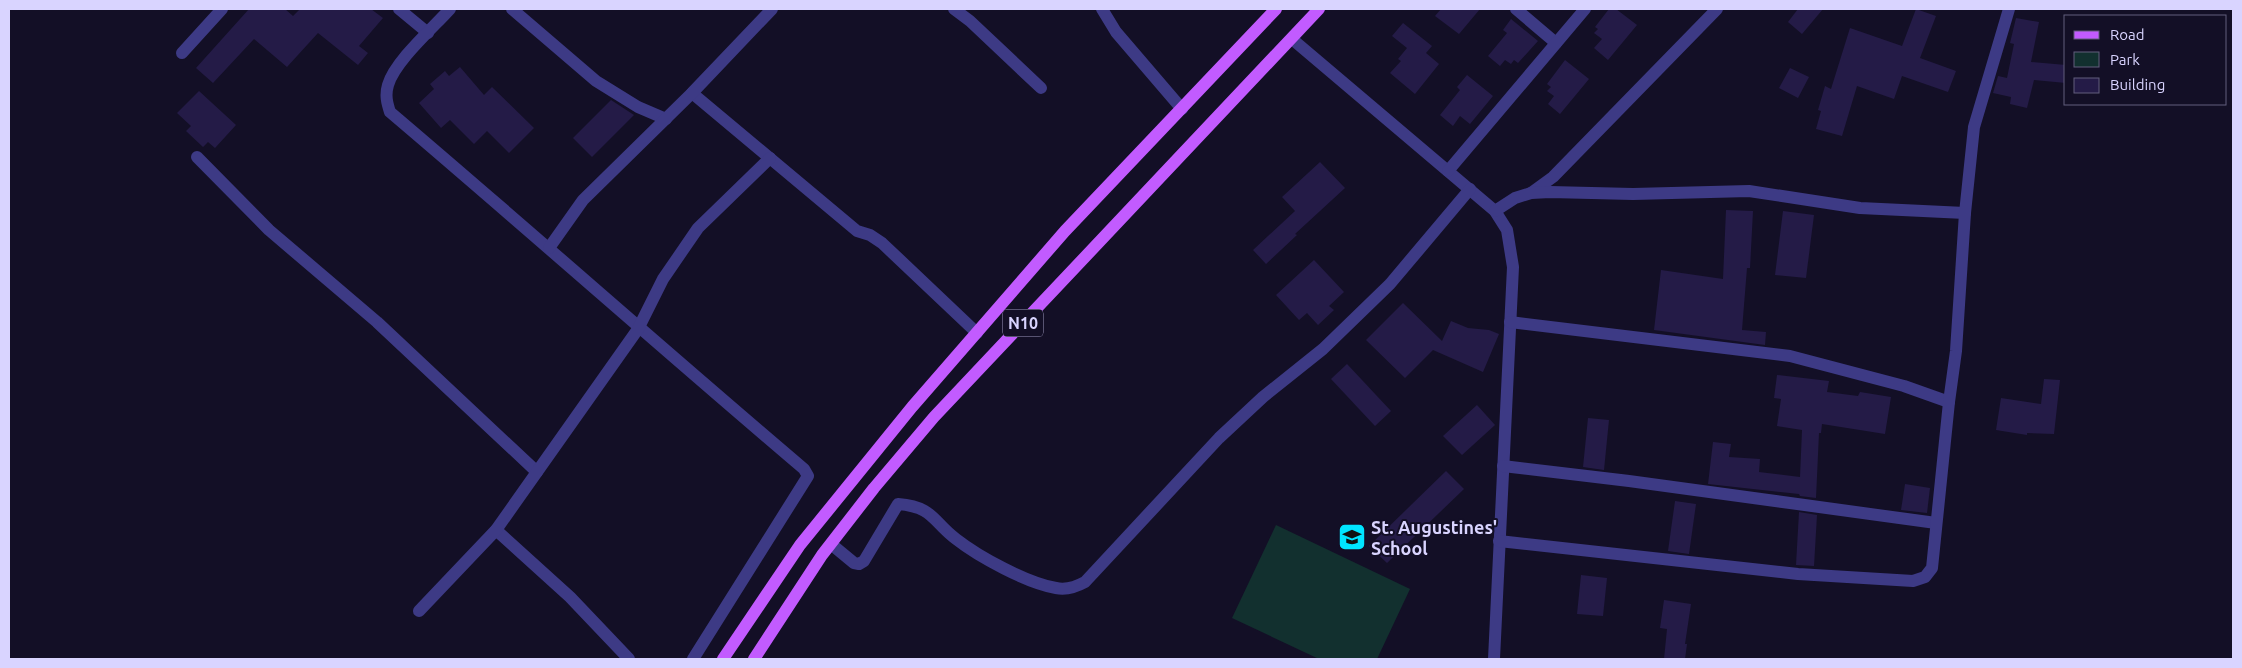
<svg xmlns="http://www.w3.org/2000/svg" width="2242" height="668" font-family="Ubuntu,sans-serif">
	<rect width="100%" height="100%" fill="#130f26"/>
	<path fill="#12302f" d="M1276,525L1410,589L1377,659H1319L1232,618Z"/>
	<g fill="#241b47">
		<path d="M249,9H285L293,16L300,9H371L383,18L359,46L368,53L358,65L318,33L287,67L254,39L213,83L196,68Z"/>
		<path d="M1441,9H1480L1459,34L1435,16Z"/>
		<path d="M1609,9H1616L1637,25L1608,60L1594,48L1602,39L1594,33L1598,29L1595,27Z"/>
		<path d="M1798,9H1823L1802,34L1788,22Z"/>
		<path d="M1916,9L1936,16L1920,58L1956,71L1948,92L1902,76L1894,99L1857,86L1842,136L1816,129L1821,111L1818,110L1825,86L1831,89L1850,28L1902,46Z"/>
		<path d="M2016,18L2039,22L2031,62L2066,65V83L2034,80L2027,108L2010,104L2011,97L1993,93L1998,76L2007,78L2014,44L2010,43Z"/>
		<path d="M1511,19L1538,41L1518,63L1514,60L1511,64L1505,60L1500,66L1488,56L1507,33L1503,30Z"/>
		<path d="M1403,23L1432,46L1426,53L1439,64L1415,94L1390,73L1401,61L1398,59L1407,48L1392,36Z"/>
		<path d="M1565,60L1589,79L1560,114L1548,104L1554,96L1547,91L1551,87L1547,84Z"/>
		<path d="M460,67L484,95L492,87L534,128L509,153L487,131L474,144L450,120L441,128L419,103L434,89L430,84L445,71L449,76Z"/>
		<path d="M1790,68L1809,77L1798,98L1779,88Z"/>
		<path d="M1467,75L1493,96L1470,124L1460,116L1453,126L1440,115L1460,90L1457,87Z"/>
		<path d="M199,91L236,125L215,148L208,142L203,147L186,131L191,126L177,113Z"/>
		<path d="M611,100L634,115L592,157L573,138Z"/>
		<path d="M1320,162L1345,188L1295,234L1297,235L1266,264L1253,250L1295,211L1282,197Z"/>
		<path d="M1726,210L1753,211L1750,268H1747L1742,330L1766,332L1765,345L1654,330L1661,270L1723,279Z"/>
		<path d="M1783,211L1814,215L1806,278L1775,275Z"/>
		<path d="M1314,260L1344,292L1329,306L1334,310L1318,325L1307,313L1299,320L1276,295Z"/>
		<path d="M1403,303L1442,341L1451,321L1468,328L1489,330L1499,334L1483,372L1433,350L1405,378L1366,340Z"/>
		<path d="M1347,364L1391,411L1375,426L1331,379Z"/>
		<path d="M1777,375L1829,381L1827,392L1858,396L1860,392L1891,397L1885,434L1822,424L1821,433H1819L1816,498L1800,496L1799,494L1708,484L1713,442L1731,444L1729,457L1760,459L1759,472L1800,477L1802,430L1777,426L1781,399L1774,398Z"/>
		<path d="M2044,379L2060,380L2054,434L2027,433V435L1996,430L2001,398L2041,404Z"/>
		<path d="M1477,405L1495,425L1462,455L1443,436Z"/>
		<path d="M1588,418L1609,420L1604,470L1583,467Z"/>
		<path d="M1446,471L1464,489L1387,563L1369,546Z"/>
		<path d="M1905,484L1930,488L1927,513L1901,510Z"/>
		<path d="M1675,501L1696,504L1689,554L1668,551Z"/>
		<path d="M1799,512L1817,515L1814,566L1796,565Z"/>
		<path d="M1581,575L1607,578L1603,616L1577,614Z"/>
		<path d="M1664,600L1691,604L1685,644H1687L1685,659H1664L1667,629L1660,628Z"/>
	</g>
	<g fill="none" stroke-linecap="round" stroke-linejoin="round">
		<g stroke="#3d3a85" stroke-width="12">
			<path d="M399,9L428,33"/>
			<path d="M450,9C433,28 395,61 388,85C385,95 387,103 390,112C529,230 665,351 804,469L808,476L693,659"/>
			<path d="M512,9L596,81L638,107L666,119"/>
			<path d="M954,9L970,21L1041,88"/>
			<path d="M1102,9L1116,32L1182,109"/>
			<path d="M1516,9L1556,43"/>
			<path d="M1292,39L1495,211L1507,230L1513,267L1494,659"/>
			<path d="M182,53L222,9"/>
			<path d="M692,93L857,231L870,235L882,243L977,333"/>
			<path d="M197,157L269,230L377,322L537,472"/>
			<path d="M1448,171L1585,9"/>
			<path d="M1531,193L1553,177L1717,9"/>
			<path d="M1495,211L1515,198L1531,193L1550,192L1633,194L1749,191L1860,208L1965,213"/>
			<path d="M549,248L583,200L692,93L772,9"/>
			<path d="M1510,322L1790,356L1904,386L1949,402"/>
			<path d="M1503,466L1629,481L1936,523"/>
			<path d="M496,530L570,597L629,659"/>
			<path d="M1499,541L1798,574L1913,581L1925,577L1932,568L1949,402L1956,351L1965,213L1974,127L2009,9"/>
			<path d="M831,544L854,563L859,564L864,561L898,504C934,507 932,521 956,539C979,557 1027,583 1056,588C1066,590 1076,587 1085,582L1219,438L1263,397L1323,349L1390,284L1470,189"/>
			<path d="M419,611L496,530L638,329L663,279L698,228L770,158"/>
		</g>
		<g stroke="#c25bff" stroke-width="12">
			<path d="M723,659L800,545L912,407L1065,231L1276,9"/>
			<path d="M754,659L822,555L874,488L934,417L1319,9"/>
		</g>
	</g>
	<defs>
		<g id="school-square" transform="scale(1.4375)"><rect x="-9" y="-9" width="18" height="18" rx="4" fill="#00e5ff" stroke="#130f26"/><path d="M0-5L7-2L0 1L-7-2ZM-4 1L0 2.5L4 1V4Q0 6-4 4Z" fill="#111"/></g>
	</defs>
	<g fill-rule="evenodd">
		<use href="#school-square" x="1352" y="537"/>
	</g>
	<g text-anchor="middle" dominant-baseline="central" stroke-width="4" stroke-linejoin="round" paint-order="stroke">
		<rect fill="#130f26" stroke="#9e99be" stroke-width="1" x="1003" y="309.5" width="40" height="27" rx="4"/>
		<g font-size="16" font-weight="bold" fill="#d9d4ff">
			<text x="1023" y="323">N10</text>
		</g>
		<g font-size="18" font-weight="bold" fill="#d9d4ff" stroke="#130f26" text-anchor="start">
			<text x="1371" y="527">St. Augustines'<tspan x="1371" dy="21">School</tspan></text>
		</g>
	</g>
	<rect width="2242" height="668" fill="none" stroke="#d9d4ff" stroke-width="20"/>
	<rect x="2064" y="15" width="162" height="90" fill="#130f26" stroke="#625e7d"/>
	<rect x="2074" y="31" width="25" height="8" fill="#c25bff" stroke="#625e7d"/>
	<text x="2110" y="40" font-size="15" fill="#d9d4ff">Road</text>
	<rect x="2074" y="52" width="25" height="15" fill="#12302f" stroke="#625e7d"/>
	<text x="2110" y="65" font-size="15" fill="#d9d4ff">Park</text>
	<rect x="2074" y="78" width="25" height="15" fill="#241b47" stroke="#625e7d"/>
	<text x="2110" y="90" font-size="15" fill="#d9d4ff">Building</text>
</svg>
